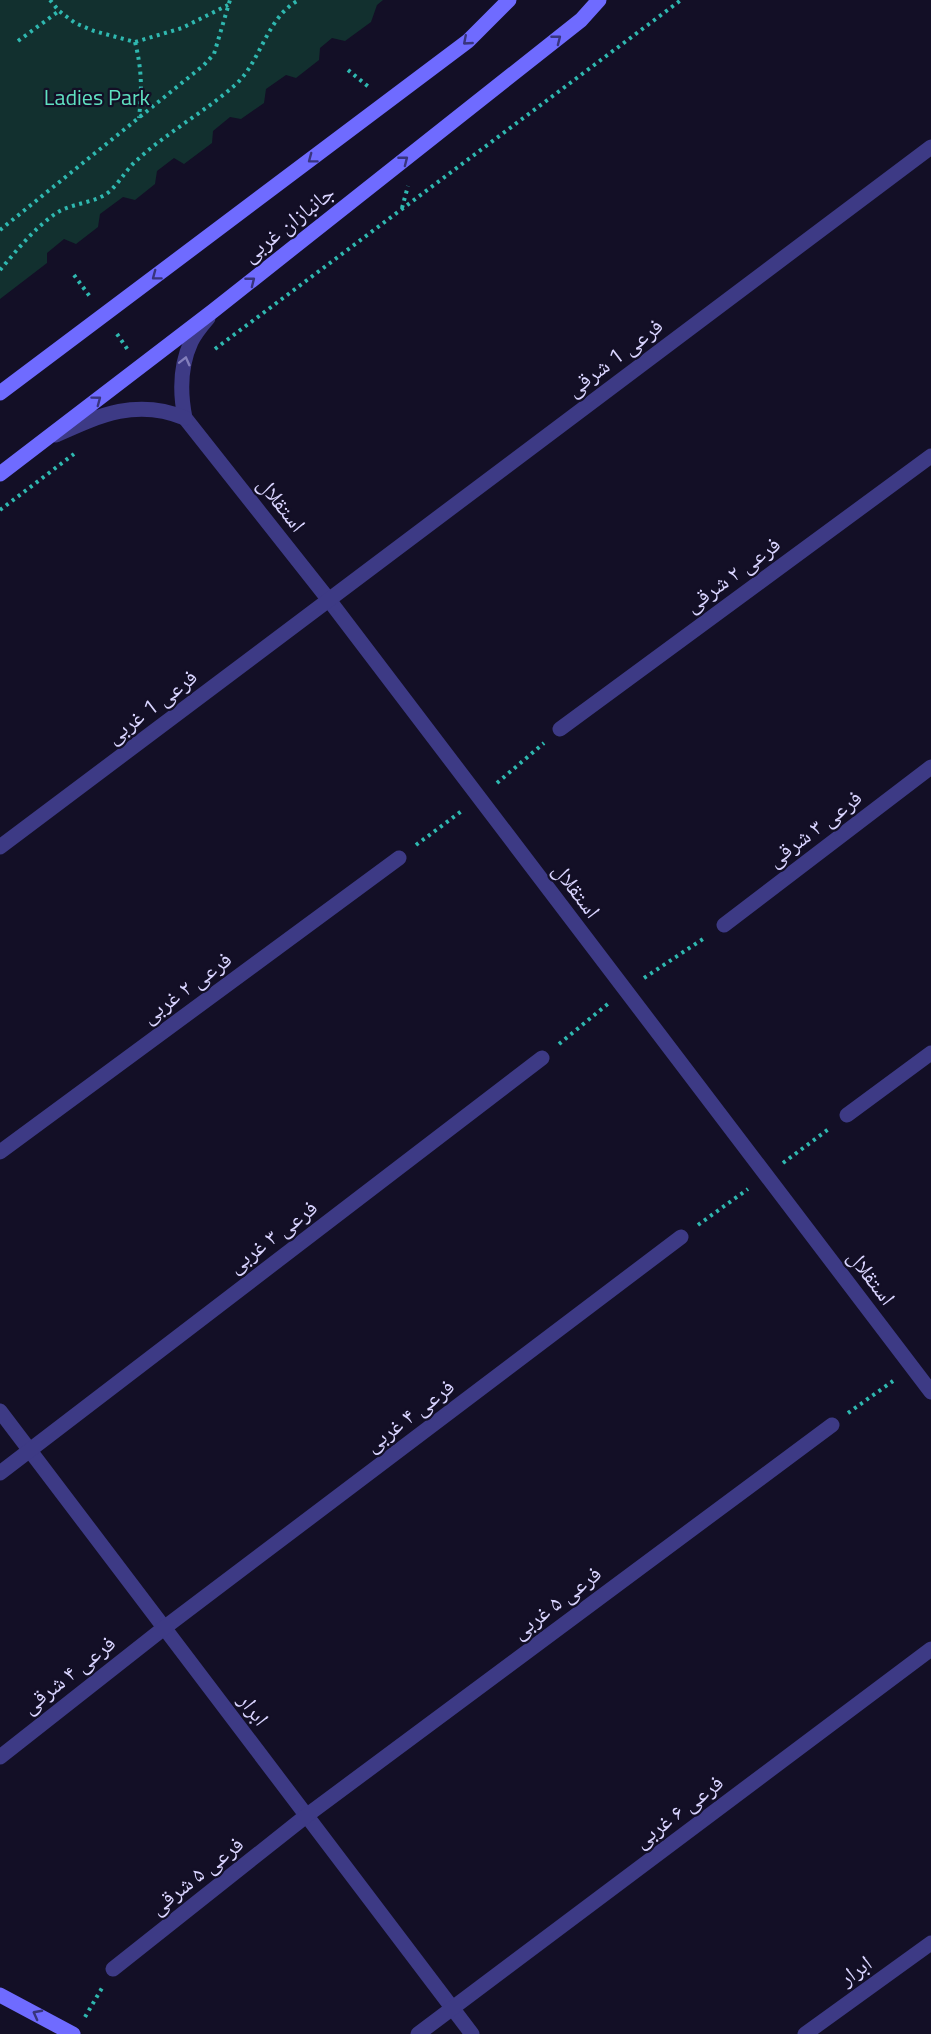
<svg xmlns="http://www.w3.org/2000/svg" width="931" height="2034" font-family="'Titillium Web','Noto Naskh Arabic',sans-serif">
	<rect width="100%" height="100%" fill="#130f26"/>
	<path fill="#12302f" d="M0,0H383L377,5L371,22L345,41L332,38L320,48L319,60L296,78L286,75L266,89L264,103L241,119L230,117L213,131L212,143L184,164L174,158L157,171L155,184L135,200L123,197L100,214L98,227L76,244L64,239L47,253V263L0,299Z"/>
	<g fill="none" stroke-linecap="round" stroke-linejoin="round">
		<g stroke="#2fb8b0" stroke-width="4" stroke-dasharray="3 4.5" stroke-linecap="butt">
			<path d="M50,0L59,11L75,23L94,31L135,42L182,28L228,5"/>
			<path d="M18,41L59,11"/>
			<path d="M135,42C142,70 142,89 139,118"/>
			<path d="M348,70L370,88"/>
			<path d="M402,208L408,186"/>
			<path d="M0,230L204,65L214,54L230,0"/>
			<path d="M0,270C18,249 35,227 58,212C75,202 99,203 112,189C121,180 127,169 136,161C166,133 203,113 234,86C261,63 266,17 299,0"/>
			<path d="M74,275L91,298"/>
			<path d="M117,334L128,350"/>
			<path d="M215,349L681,0"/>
			<path d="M0,510L74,454"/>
			<path d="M497,783L544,743"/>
			<path d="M416,845L463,810"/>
			<path d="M644,978L706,937"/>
			<path d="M559,1044L609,1003"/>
			<path d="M783,1163L830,1128"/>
			<path d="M698,1225L748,1189"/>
			<path d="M848,1413L893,1381"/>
			<path d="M85,2017L102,1988"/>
		</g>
		<g stroke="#3d3a85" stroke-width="15">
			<path d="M208,318C202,325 195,333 191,342C180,366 180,393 185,418L329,600L931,1392"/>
			<path d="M56,435C100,415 137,398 185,418"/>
			<path d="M560,729L931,456"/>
			<path d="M0,847L931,147"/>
			<path d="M724,925L931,767"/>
			<path d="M847,1115L931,1053"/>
			<path d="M0,1152L399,858"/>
			<path d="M0,1411L472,2034"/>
			<path d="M0,1473L542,1058"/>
			<path d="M0,1757L164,1628L681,1237"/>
			<path d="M113,1969L306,1816L832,1425"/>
			<path d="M418,2034L931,1649"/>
			<path d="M805,2034L931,1943"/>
		</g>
		<g stroke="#6f6bff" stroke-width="15">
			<path d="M0,393L468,41L509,0"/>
			<path d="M0,474L213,311L581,20L599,0"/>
			<path d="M0,1995L73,2034"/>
		</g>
	</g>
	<defs><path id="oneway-chevron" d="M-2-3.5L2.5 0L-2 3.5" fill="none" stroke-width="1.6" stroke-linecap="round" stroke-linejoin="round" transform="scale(1.5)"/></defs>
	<g stroke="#38347d">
		<use href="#oneway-chevron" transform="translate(557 39) rotate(-38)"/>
		<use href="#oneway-chevron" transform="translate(467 41) rotate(139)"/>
		<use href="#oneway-chevron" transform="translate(312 159) rotate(143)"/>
		<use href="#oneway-chevron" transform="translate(404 160) rotate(-38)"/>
		<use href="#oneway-chevron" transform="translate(156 276) rotate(143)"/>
		<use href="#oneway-chevron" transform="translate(251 281) rotate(-38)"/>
		<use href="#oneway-chevron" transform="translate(97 400) rotate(-37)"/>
		<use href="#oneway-chevron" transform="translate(37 2014) rotate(-152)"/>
	</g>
	<use stroke="#837fbc" href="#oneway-chevron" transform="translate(185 361) rotate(-76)"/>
	<g text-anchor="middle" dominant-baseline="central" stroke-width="4.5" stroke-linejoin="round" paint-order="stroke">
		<g font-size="22" fill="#5fe0c0" stroke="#130f26">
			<text x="97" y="97">Ladies Park</text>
		</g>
		<g font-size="22" fill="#d9d4ff" stroke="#130f26">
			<text transform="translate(288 223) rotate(-38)">جانبازان غربی</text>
			<text transform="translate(614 357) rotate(-37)">فرعی 1 شرقی</text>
			<text transform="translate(282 504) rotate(52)">استقلال</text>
			<text transform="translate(732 574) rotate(-36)">فرعی ۲ شرقی</text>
			<text transform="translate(151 706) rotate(-37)">فرعی 1 غربی</text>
			<text transform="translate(814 828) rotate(-37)">فرعی ۳ شرقی</text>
			<text transform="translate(577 890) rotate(53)">استقلال</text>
			<text transform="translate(186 987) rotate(-36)">فرعی ۲ غربی</text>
			<text transform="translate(272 1236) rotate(-37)">فرعی ۳ غربی</text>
			<text transform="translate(872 1277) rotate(53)">استقلال</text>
			<text transform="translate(409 1415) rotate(-37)">فرعی ۴ غربی</text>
			<text transform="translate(556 1602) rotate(-37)">فرعی ۵ غربی</text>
			<text transform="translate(68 1674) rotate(-38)">فرعی ۴ شرقی</text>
			<text transform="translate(254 1709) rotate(53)">ابرار</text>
			<text transform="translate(678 1811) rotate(-37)">فرعی ۶ غربی</text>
			<text transform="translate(196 1875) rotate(-38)">فرعی ۵ شرقی</text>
			<text transform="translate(855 1970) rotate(-36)">ابرار</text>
		</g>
	</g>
</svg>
